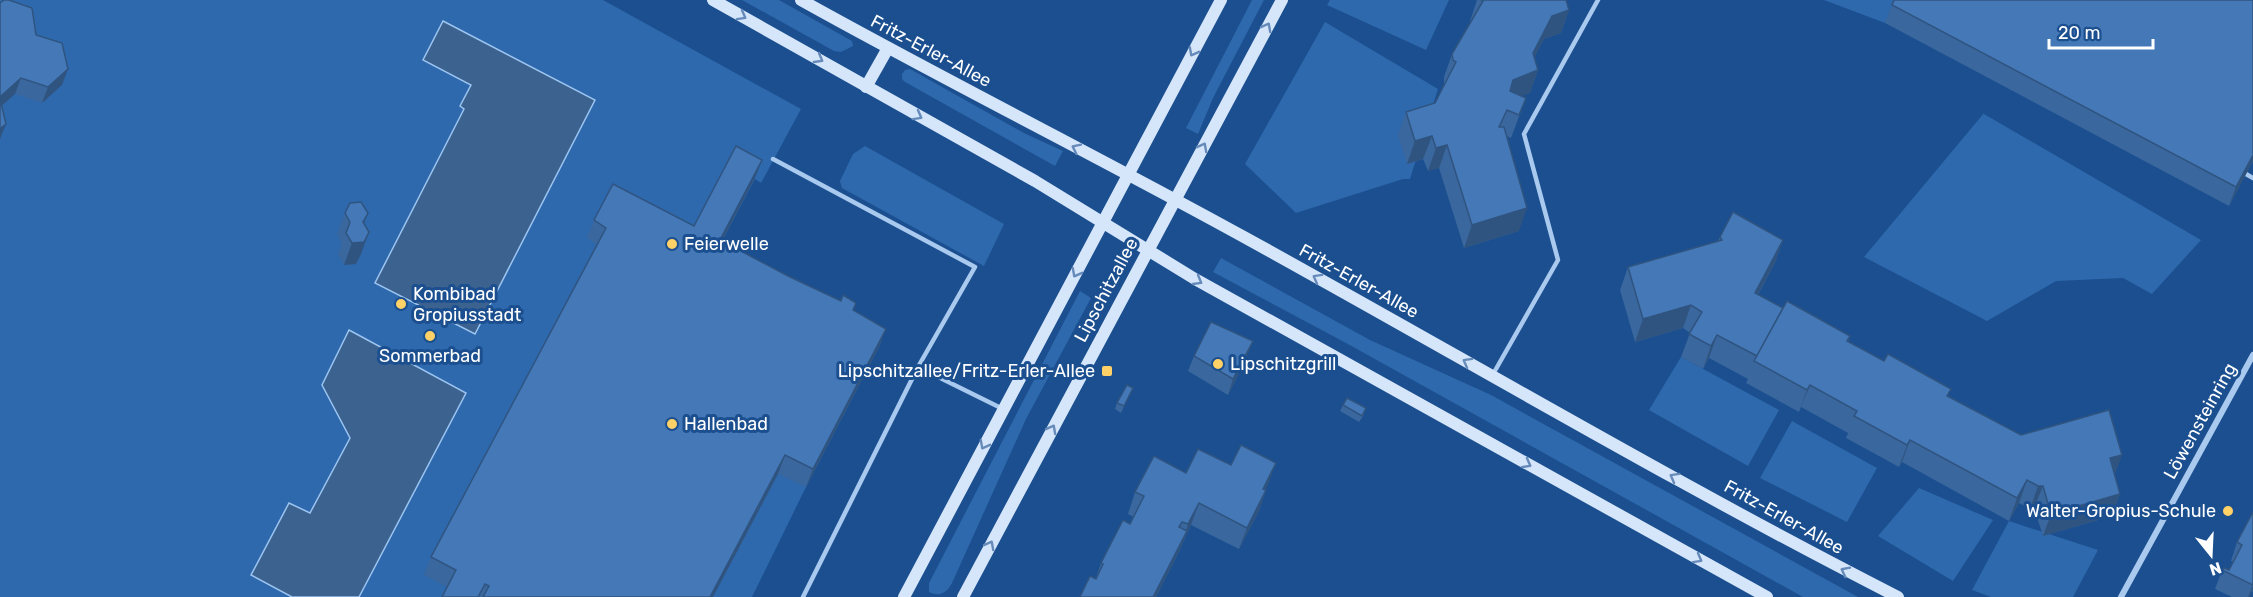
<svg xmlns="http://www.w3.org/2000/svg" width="2253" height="597" font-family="Rubik,sans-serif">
	<rect width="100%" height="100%" fill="#1b4f8f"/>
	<g fill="#2e69ad">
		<path d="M0,0H603L801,109L761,183L755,179L713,258L879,347L806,487L752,597H0Z"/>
		<path d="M742,0H779L852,41L853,46L841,52L834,51Z"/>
		<path d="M1252,0H1264L1213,98L1198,134L1186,128Z"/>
		<path d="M1330,0H1449L1426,50L1327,5Z"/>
		<path d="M1824,0H1897L1885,23Z"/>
		<path d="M1325,22L1438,89L1410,179H1403L1296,213L1245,164Z"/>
		<path d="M910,69L1024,133L1063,151L1055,166L905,82L902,79V74L905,70Z"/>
		<path d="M1984,113V114L2201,240L2152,294L2123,278L2056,281L1987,321L1864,257Z"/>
		<path d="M865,146L1004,224L984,266L842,188L840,181L853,154Z"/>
		<path d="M1221,258L1370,340L1491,395L1858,597H1803L1346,343L1213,272Z"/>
		<path d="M1080,291L1091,298L1026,419L952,583C947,593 939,597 929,592V583Z"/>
		<path d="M1681,357L1779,410L1748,466L1649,410Z"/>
		<path d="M1792,421L1877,468L1847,522L1760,478Z"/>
		<path d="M1919,488L1993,520L1953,581L1878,536Z"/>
		<path d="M2009,521L2098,550L2073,597H1991L1972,590Z"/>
	</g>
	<g fill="#3c6290" stroke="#9cc4f0" stroke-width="1.5">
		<path d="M443,21L595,100L475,334L375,283L464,109L460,106L471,85L423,60Z"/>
		<path d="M349,330L466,393L359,597H292L251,575L289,503L310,513L350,438L322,385Z"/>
	</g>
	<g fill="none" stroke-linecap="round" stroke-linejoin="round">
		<g stroke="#a9c9ee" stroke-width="4.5">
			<path d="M773,159L975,267L918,367"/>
			<path d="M2246,174L2253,178"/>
			<path d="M1492,376L1558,260L1524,134L1598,0"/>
			<path d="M803,597L918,367L1003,409"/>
		</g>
		<path stroke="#a9c9ee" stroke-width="6" d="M2121,597L2253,355"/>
		<g stroke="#d6e6fa" stroke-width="12">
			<path d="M713,0L1035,181L1195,279L1767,597"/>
			<path d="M801,0C948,82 1097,156 1244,237C1462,357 1676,484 1898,597"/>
			<path d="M866,87L888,48"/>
			<path d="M904,597L1221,0"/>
			<path d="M963,597L1282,0"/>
		</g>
	</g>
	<g fill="#3a679d">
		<path d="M1477,0H1566L1569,10L1561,33L1544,39L1534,57L1538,70L1530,93L1521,96L1526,98L1511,138L1506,136L1519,231L1464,248L1439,168L1428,171L1423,159L1407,164L1398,135L1406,112L1435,103L1445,83H1444V77L1452,54L1471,22L1470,21Z"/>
		<path d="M0,3L36,35L62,85L42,103L15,94L2,106Z"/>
		<path d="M1892,5L2253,161L2229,206L1885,23Z"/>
		<path d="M755,178L722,241L886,329L879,347L806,487L778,474L713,597H442L447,587L424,575L431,557L597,245L587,238L594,220L694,226Z"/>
		<path d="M345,213H368L364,224L361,254L356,264L344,265L338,254L342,243L337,234Z"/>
		<path d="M1720,237L1783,240L1775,263L1758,295L1783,308L1850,336L1848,342L2021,435L2115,475L2120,494L2112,516L2043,536L2034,508L2030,509L2019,503L2009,521L1902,462L1899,467L1846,438L1848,433L1801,407L1799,412L1746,383L1748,379L1709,358L1703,369L1681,357L1690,333L1683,328L1635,342L1620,290L1628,267L1718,241Z"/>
		<path d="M1194,356L1247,357L1228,395L1188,371Z"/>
		<path d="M1133,388L1121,413L1115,409L1117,403Z"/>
		<path d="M1343,405L1364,415L1359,422L1340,411Z"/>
		<path d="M1276,463L1265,490H1266L1259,511L1239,549L1191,525L1184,540L1179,552L1156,597H1080L1096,578L1101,563L1130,524L1134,517L1128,514L1135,492L1186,473L1231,465Z"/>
		<path d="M2253,512V592L2252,591L2249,597H2232L2215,589L2222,570H2229L2233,562L2231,561L2237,542Z"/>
	</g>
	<g fill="#305480">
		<path d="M1569,10L1561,33L1544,39L1525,76L1538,70L1530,93L1505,103L1513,80L1533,53L1552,16Z"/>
		<path d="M68,69L62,85L42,103L48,87Z"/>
		<path d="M21,78L15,94L0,107V97Z"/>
		<path d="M6,124L0,139V129Z"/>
		<path d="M1432,136L1423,159L1407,164L1415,141Z"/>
		<path d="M1447,145L1439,168L1428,171L1436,148Z"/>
		<path d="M2253,155V161L2229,206L2236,187Z"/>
		<path d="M762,160L755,178L713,258L720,240Z"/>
		<path d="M1527,208L1519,231L1464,248L1472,225Z"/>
		<path d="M368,213L360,234L369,232L361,254L356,264L344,265L352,243Z"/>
		<path d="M1783,240L1775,263L1746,316L1755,293Z"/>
		<path d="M1691,305L1683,328L1635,342L1643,319Z"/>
		<path d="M886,329L879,347L806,487L813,469Z"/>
		<path d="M1717,335L1709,358L1703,369L1711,346Z"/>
		<path d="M1253,341L1247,357L1228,395L1233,379Z"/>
		<path d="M1810,385L1801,407L1799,412L1807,390Z"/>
		<path d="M1910,440L1902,462L1899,467L1907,445Z"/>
		<path d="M785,455L778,474L713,597H710Z"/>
		<path d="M2122,455L2114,477L2110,458Z"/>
		<path d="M1276,463L1268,485L1255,510L1263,489Z"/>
		<path d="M2027,480L2019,503L2009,521L2017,498Z"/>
		<path d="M2038,486H2043L2034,508L2030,509Z"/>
		<path d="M1266,490L1259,511L1239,549L1247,528Z"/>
		<path d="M2120,494L2112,516L2043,536L2051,514Z"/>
		<path d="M1199,503L1191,525L1184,540L1179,552L1156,597H1153L1184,537L1188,524Z"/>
		<path d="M2253,585V589L2249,597H2248Z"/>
	</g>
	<g fill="#4478b7" stroke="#305480" stroke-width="1.5">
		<path d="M4,0H9L32,8L36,35L62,43L68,69L48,87L21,78L0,97V3Z"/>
		<path d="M1481,0H1566L1569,10L1552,16L1533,53L1538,70L1513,80L1510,91L1526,98L1519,115L1507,110L1499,127H1504L1527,208L1472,225L1447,145L1436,148L1432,136L1415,141L1406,112L1435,103L1456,62L1453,60L1452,54L1483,1Z"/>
		<path d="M1894,0H2253V155L2236,187L1892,5Z"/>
		<path d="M0,99L6,124L0,129Z"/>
		<path d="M736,146L762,160L720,240L788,276L841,301L843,295L856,303L853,310L886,329L813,469L785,455L710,597H483L489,586L485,584L478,597H442L456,570L431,557L606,228L594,220L613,184L694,226Z"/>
		<path d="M361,202L368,213L363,222L369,232L364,242L352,243L346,233L350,222L345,213L350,203Z"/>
		<path d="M1733,212L1783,240L1755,293L1783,308L1757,356L1717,335L1711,346L1689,334L1702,312L1691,305L1643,319L1628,267L1722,240L1720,237Z"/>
		<path d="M1787,301L1850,336L1847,341L1884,361L1888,354L1951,389L1947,396L2021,435L2109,410L2122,455L2110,458L2120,494L2051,514L2043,486H2038L2027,480L2017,498L1910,440L1907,445L1854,416L1857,411L1810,385L1807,390L1754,361Z"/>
		<path d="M1211,322L1253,341L1233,379L1194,356Z"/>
		<path d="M1127,385L1133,388L1124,406L1117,403Z"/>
		<path d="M1347,398L1366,408L1362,416L1343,405Z"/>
		<path d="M1241,445L1276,463L1263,489L1266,490L1247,528L1199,503L1188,524L1182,522L1179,527L1187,531L1153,597H1080L1090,576L1096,579L1103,564L1101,563L1123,520L1130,524L1144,496L1135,492L1154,456L1186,473L1198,449L1231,465Z"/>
		<path d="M2253,512V585L2222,570L2224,568L2229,570L2242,545L2237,542Z"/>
	</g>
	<defs><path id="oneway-chevron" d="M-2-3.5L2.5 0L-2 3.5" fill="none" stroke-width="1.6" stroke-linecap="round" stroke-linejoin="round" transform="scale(1.5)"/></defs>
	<g stroke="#668bba">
		<use href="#oneway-chevron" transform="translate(742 16) rotate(29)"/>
		<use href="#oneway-chevron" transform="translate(1267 27) rotate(-62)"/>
		<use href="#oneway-chevron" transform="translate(1193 52) rotate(118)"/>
		<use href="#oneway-chevron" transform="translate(819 59) rotate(30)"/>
		<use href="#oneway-chevron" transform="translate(918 116) rotate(29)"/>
		<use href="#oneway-chevron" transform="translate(1203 147) rotate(-62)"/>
		<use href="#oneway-chevron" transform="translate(1076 148) rotate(-154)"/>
		<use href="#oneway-chevron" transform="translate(1076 273) rotate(118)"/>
		<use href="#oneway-chevron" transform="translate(1317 278) rotate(-151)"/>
		<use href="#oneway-chevron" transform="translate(1198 281) rotate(30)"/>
		<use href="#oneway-chevron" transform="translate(1467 362) rotate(-151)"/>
		<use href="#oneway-chevron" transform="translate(1052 429) rotate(-62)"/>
		<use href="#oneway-chevron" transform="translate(984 445) rotate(118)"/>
		<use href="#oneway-chevron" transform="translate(1527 464) rotate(29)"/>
		<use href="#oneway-chevron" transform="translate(1674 477) rotate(-151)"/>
		<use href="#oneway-chevron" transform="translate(990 545) rotate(-62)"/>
		<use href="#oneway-chevron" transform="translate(1698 559) rotate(29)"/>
		<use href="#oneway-chevron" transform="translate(1845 571) rotate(-153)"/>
	</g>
	<g fill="#ffd166" stroke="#1b4f8f" stroke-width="2">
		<circle cx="672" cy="244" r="6"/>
		<circle cx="401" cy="304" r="6"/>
		<circle cx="430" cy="336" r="6"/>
		<circle cx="1218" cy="364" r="6"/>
		<rect x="1101" y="365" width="12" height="12" rx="3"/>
		<circle cx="672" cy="424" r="6"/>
		<circle cx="2228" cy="511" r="6"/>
	</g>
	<g text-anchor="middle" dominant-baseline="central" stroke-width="6" stroke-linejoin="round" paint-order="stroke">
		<g font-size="18" fill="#fff" stroke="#1b4f8f">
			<text transform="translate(931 51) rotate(28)">Fritz-Erler-Allee</text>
			<text transform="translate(1359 281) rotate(29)">Fritz-Erler-Allee</text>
			<text transform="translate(1106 290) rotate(-62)">Lipschitzallee</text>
			<text transform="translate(2200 421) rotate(-61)">Löwensteinring</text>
			<text transform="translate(1784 517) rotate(29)">Fritz-Erler-Allee</text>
		</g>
		<g font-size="18" fill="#fff" stroke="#1b4f8f" text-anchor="start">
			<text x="684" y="244">Feierwelle</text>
			<text x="413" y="294">Kombibad<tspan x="413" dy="21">Gropiusstadt</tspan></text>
			<text x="430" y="356" text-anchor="middle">Sommerbad</text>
			<text x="1230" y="364">Lipschitzgrill</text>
			<text x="1095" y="371" text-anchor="end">Lipschitzallee/Fritz-Erler-Allee</text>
			<text x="684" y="424">Hallenbad</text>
			<text x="2216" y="511" text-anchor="end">Walter-Gropius-Schule</text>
		</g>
	</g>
	<g transform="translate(2211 555) rotate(162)" stroke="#1b4f8f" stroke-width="4.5" paint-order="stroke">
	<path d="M0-4.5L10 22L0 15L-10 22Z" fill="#ffffff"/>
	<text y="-9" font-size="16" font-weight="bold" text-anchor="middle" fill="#ffffff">N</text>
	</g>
	<path d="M2049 39v9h104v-9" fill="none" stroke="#ffffff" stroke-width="3"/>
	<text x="2058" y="39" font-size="18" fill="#ffffff" stroke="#1b4f8f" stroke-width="4.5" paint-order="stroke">20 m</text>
</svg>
